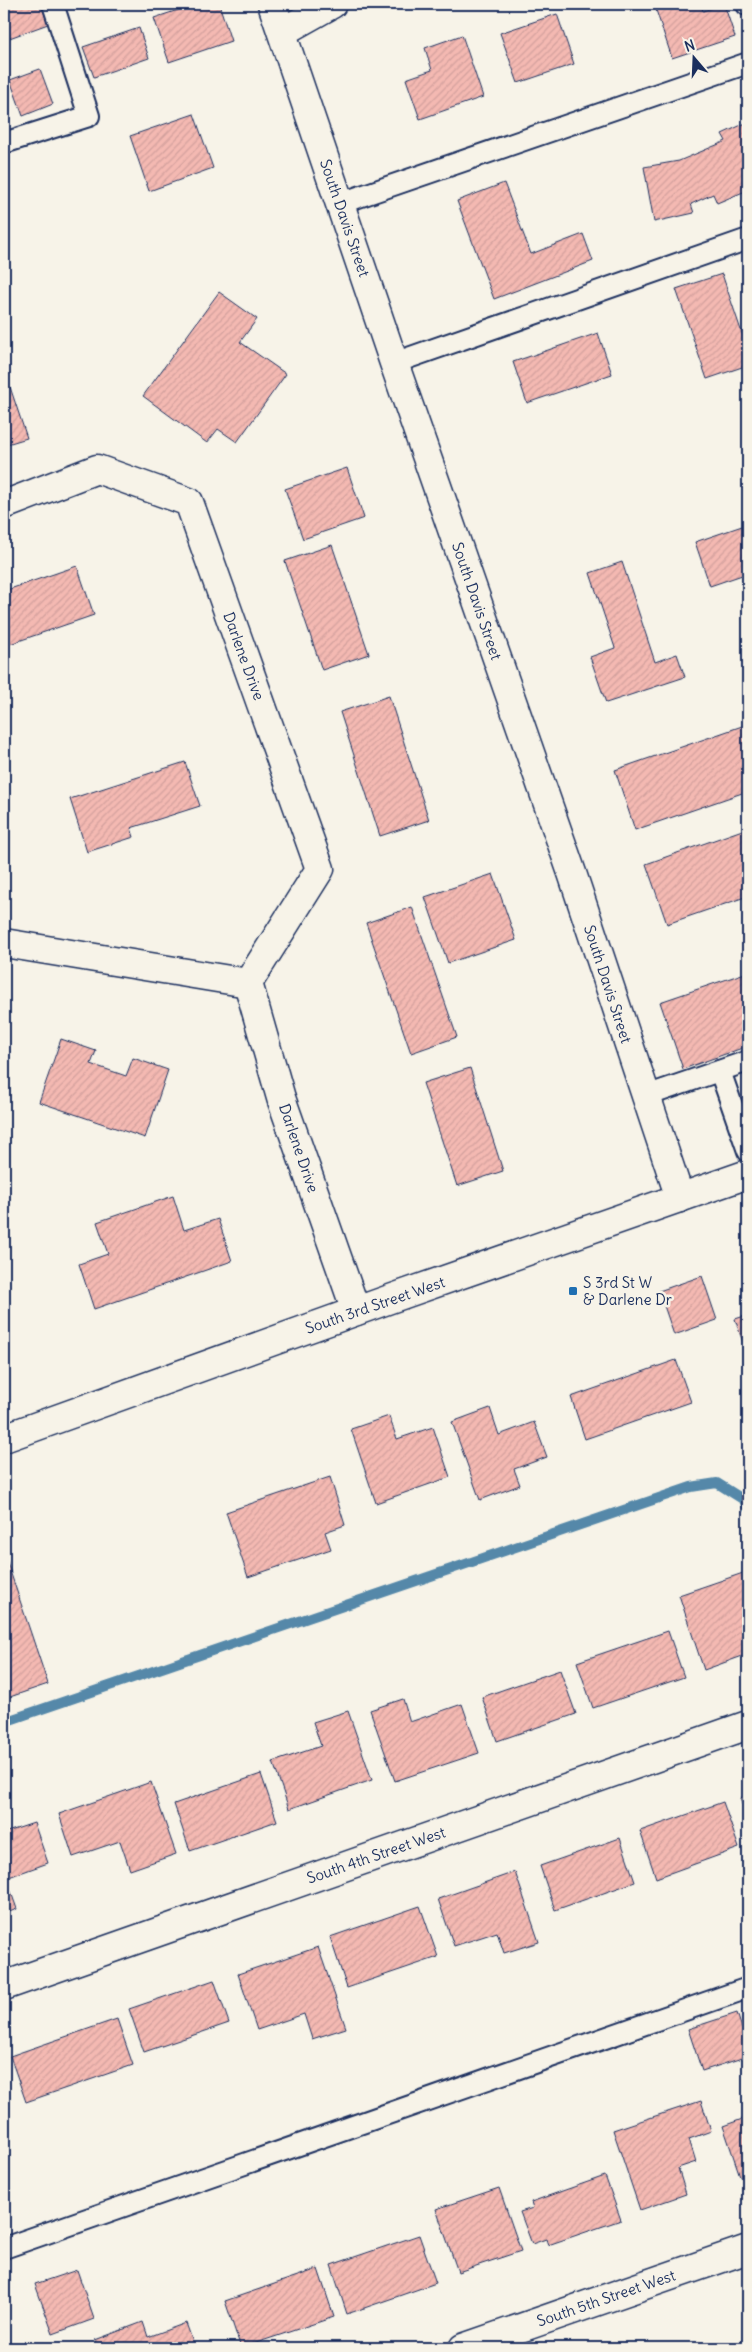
<svg xmlns="http://www.w3.org/2000/svg" width="752" height="2352" font-family="Delius,sans-serif">
	<defs>
		<pattern id="building-hatch" width="6" height="6" patternUnits="userSpaceOnUse" patternTransform="scale(1.25)"><rect width="6" height="6" fill="#f4b9b2"/><path d="M-1 1l2-2M0 6l6-6M5 7l2-2" fill="none" stroke="#d19f9c"/></pattern>
	</defs>
	<rect width="100%" height="100%" fill="#f7f3e8"/>
	<filter id="ink" filterUnits="userSpaceOnUse"><feTurbulence type="fractalNoise" baseFrequency=".02" numOctaves="2"/><feDisplacementMap in="SourceGraphic" scale="10" xChannelSelector="R" yChannelSelector="G"/><feConvolveMatrix kernelMatrix="1 2 1 2 8 2 1 2 1" color-interpolation-filters="sRGB"/></filter>
	<g filter="url(#ink)">
		<g fill="none" stroke-linecap="round" stroke-linejoin="round">
			<path stroke="#5588a9" stroke-width="10" d="M4,1722L691,1487L717,1483L744,1500L748,1509"/>
		</g>
		<g fill="url(#building-hatch)" stroke="#1b2f5e">
			<path d="M4,4H41L48,24L4,40Z"/>
			<path d="M196,4H219L231,41L169,62L154,18Z"/>
			<path d="M654,4H701L703,11L724,4L735,37L672,58Z"/>
			<path d="M557,14L574,64L518,83L500,33Z"/>
			<path d="M139,28L149,58L94,77L83,47Z"/>
			<path d="M462,35L483,97L420,119L406,79L432,70L425,48Z"/>
			<path d="M40,69L53,104L23,116L10,80Z"/>
			<path d="M194,114L213,168L149,191L130,136Z"/>
			<path d="M748,122V190L717,203L713,194L691,204L694,213L654,222L644,167L679,161L726,141L722,134Z"/>
			<path d="M504,183L531,254L583,234L593,261L494,299L457,201Z"/>
			<path d="M722,274L748,351V365L707,379L676,289Z"/>
			<path d="M219,292L257,319L240,342L286,374L237,442L218,429L207,443L143,396Z"/>
			<path d="M598,333L612,374L527,403L513,362Z"/>
			<path d="M4,369L27,438L4,445Z"/>
			<path d="M347,468L364,518L303,539L285,489Z"/>
			<path d="M748,524V573L710,586L695,542Z"/>
			<path d="M332,545L369,654L322,670L285,561Z"/>
			<path d="M622,562L655,662L677,654L685,677L606,703L590,657L615,648L590,573Z"/>
			<path d="M77,566L94,615L4,646V591Z"/>
			<path d="M389,696L429,820L380,836L340,712Z"/>
			<path d="M748,724V791L635,830L615,770Z"/>
			<path d="M185,762L200,806L131,828L134,837L87,852L70,799Z"/>
			<path d="M748,828V896L667,924L646,864Z"/>
			<path d="M493,874L516,940L448,963L425,897Z"/>
			<path d="M412,907L457,1037L411,1053L366,923Z"/>
			<path d="M748,972V1046L683,1069L660,1002Z"/>
			<path d="M61,1039L96,1051L91,1064L126,1076L133,1058L168,1070L145,1138L39,1102Z"/>
			<path d="M470,1068L503,1171L457,1186L423,1083Z"/>
			<path d="M173,1196L184,1230L218,1219L232,1261L94,1309L79,1264L108,1254L97,1222Z"/>
			<path d="M702,1276L717,1320L674,1335L659,1291Z"/>
			<path d="M748,1315V1357L735,1319Z"/>
			<path d="M676,1360L691,1402L585,1439L571,1397Z"/>
			<path d="M490,1408L499,1435L534,1422L547,1457L514,1469L520,1485L480,1500L452,1422Z"/>
			<path d="M389,1416L397,1439L433,1427L450,1477L376,1503L351,1429Z"/>
			<path d="M330,1477L345,1525L325,1532L331,1549L248,1577L226,1512Z"/>
			<path d="M4,1553L48,1684L4,1699Z"/>
			<path d="M746,1572L748,1579V1654L704,1670L679,1595Z"/>
			<path d="M668,1631L684,1677L593,1708L577,1662Z"/>
			<path d="M560,1670L576,1714L497,1741L482,1697Z"/>
			<path d="M403,1699L410,1722L462,1704L479,1753L395,1781L370,1710Z"/>
			<path d="M348,1711L372,1780L289,1809L273,1762L321,1746L313,1722Z"/>
			<path d="M261,1774L277,1821L190,1851L174,1804Z"/>
			<path d="M151,1782L176,1854L130,1870L120,1841L73,1857L59,1814Z"/>
			<path d="M748,1795V1822L740,1798Z"/>
			<path d="M723,1802L739,1848L656,1878L640,1831Z"/>
			<path d="M34,1823L48,1863L6,1878L17,1909L4,1914V1833Z"/>
			<path d="M620,1838L635,1882L555,1910L540,1866Z"/>
			<path d="M515,1872L539,1942L504,1953L497,1932L454,1946L438,1899Z"/>
			<path d="M420,1906L438,1957L347,1988L330,1937Z"/>
			<path d="M318,1947L346,2028L312,2039L304,2014L257,2030L238,1974Z"/>
			<path d="M214,1980L229,2023L144,2052L129,2009Z"/>
			<path d="M737,2013L748,2047V2056L702,2071L688,2029Z"/>
			<path d="M117,2019L133,2065L26,2102L10,2056Z"/>
			<path d="M701,2101L711,2131L689,2139L696,2162L678,2168L686,2194L640,2210L613,2130Z"/>
			<path d="M748,2117V2173L740,2176L723,2126Z"/>
			<path d="M605,2176L621,2220L548,2245L546,2239L532,2244L520,2212L533,2208L531,2202Z"/>
			<path d="M499,2188L521,2251L458,2272L436,2209Z"/>
			<path d="M419,2235L436,2283L347,2314L331,2265Z"/>
			<path d="M318,2269L334,2317L241,2348L225,2301Z"/>
			<path d="M77,2270L94,2319L53,2334L35,2284Z"/>
			<path d="M143,2322L148,2337L186,2323L195,2348H98L95,2340Z"/>
		</g>
		<g fill="none" stroke-linecap="round" stroke-linejoin="round">
			<g stroke="#1b2f5e" stroke-width="24">
				<g id="lane">
					<path d="M747,4V5"/>
					<path d="M4,143L89,116L53,4"/>
					<path d="M341,203L748,63"/>
					<path d="M394,363L748,239"/>
					<path d="M720,1071L748,1151"/>
					<path d="M646,1096L748,1061"/>
					<path d="M4,2248L748,1988"/>
				</g>
			</g>
			<g stroke="#1b2f5e" stroke-width="31">
				<g id="street">
					<path d="M272,4L394,363L572,873L680,1198"/>
					<path d="M282,32L332,4"/>
					<path d="M4,505L97,469L189,502L320,869L248,983L4,943"/>
					<path d="M248,983L281,1098L356,1311"/>
					<path d="M4,1986L748,1725"/>
					<path d="M463,2348L748,2249"/>
				</g>
			</g>
			<g stroke="#1b2f5e" stroke-width="31">
				<path id="secondary" d="M4,1438L390,1299L748,1174"/>
			</g>
			<use href="#lane" stroke="#f7f3e8" stroke-width="20"/>
			<use href="#street" stroke="#f7f3e8" stroke-width="28"/>
			<use href="#secondary" stroke="#f7f3e8" stroke-width="28"/>
		</g>
	</g>
	<rect fill="#1f6fb2" stroke="#f7f3e8" stroke-width="2" x="568" y="1286" width="10" height="10" rx="2.5"/>
	<g text-anchor="middle" dominant-baseline="central" stroke-width="5" stroke-linejoin="round" paint-order="stroke">
		<g font-size="15" fill="#1b2f5e" stroke="#f7f3e8">
			<text transform="translate(345 218) rotate(71)">South Davis Street</text>
			<text transform="translate(477 601) rotate(71)">South Davis Street</text>
			<text transform="translate(244 656) rotate(70)">Darlene Drive</text>
			<text transform="translate(608 984) rotate(72)">South Davis Street</text>
			<text transform="translate(299 1148) rotate(71)">Darlene Drive</text>
			<text transform="translate(375 1305) rotate(-19)">South 3rd Street West</text>
			<text transform="translate(376 1855) rotate(-19)">South 4th Street West</text>
			<text transform="translate(606 2298) rotate(-19)">South 5th Street West</text>
		</g>
		<g font-size="15" fill="#1b2f5e" stroke="#f7f3e8" text-anchor="start">
			<text x="583" y="1282">S 3rd St W<tspan x="583" dy="17">&amp; Darlene Dr</tspan></text>
		</g>
	</g>
	<rect width="752" height="2352" fill="none" stroke="#f7f3e8" stroke-width="20"/>
	<rect x="10" y="10" width="732" height="2332" fill="none" stroke="#1b2f5e" stroke-width="2" filter="url(#ink)"/>
	<g transform="translate(694 58) rotate(341)" stroke="#f7f3e8" stroke-width="4" paint-order="stroke">
	<path d="M0-4L9 19L0 12L-9 19Z" fill="#1b2f5e"/>
	<text y="-8" font-size="14" font-weight="bold" text-anchor="middle" fill="#1b2f5e">N</text>
	</g>
</svg>
